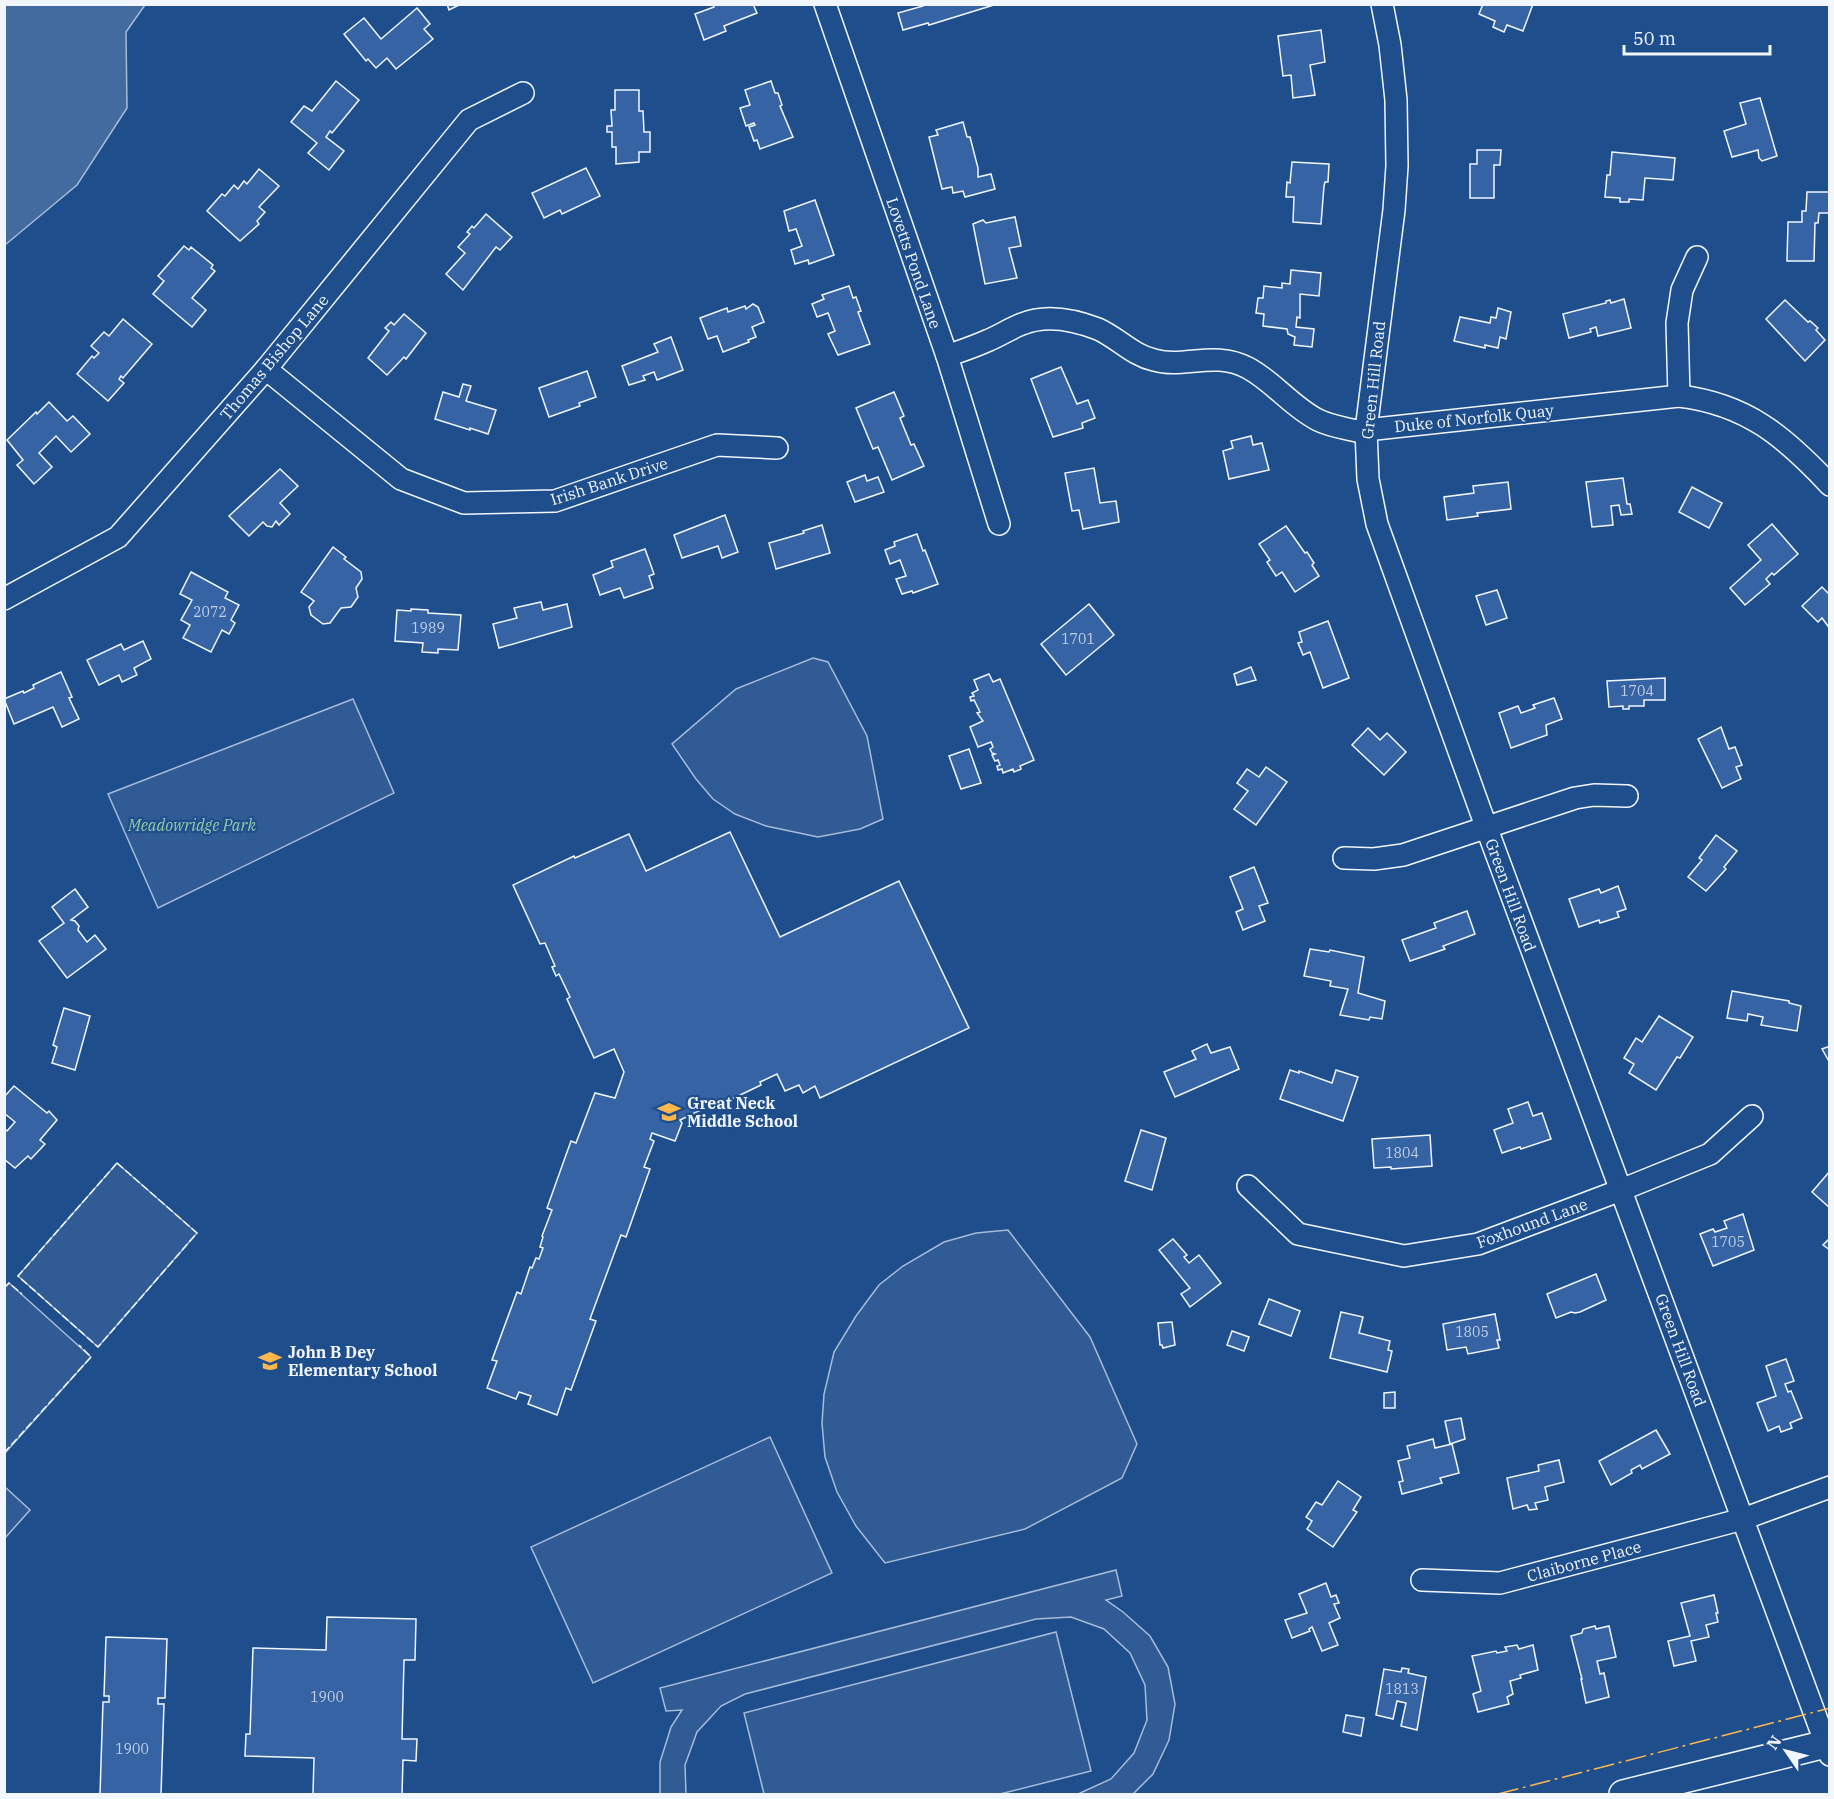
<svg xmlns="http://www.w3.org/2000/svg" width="1834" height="1799" font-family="'IBM Plex Serif',serif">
	<rect width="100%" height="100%" fill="#1f4e8c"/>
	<g fill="#305b95" stroke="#a8bbd7" stroke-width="1.5">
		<path d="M813,658L828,662L867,736L883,819L860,829L818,837L766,826L735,814L713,799L696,779L672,744L736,689Z"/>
		<path d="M353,699L394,793L158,908L108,794Z"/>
		<path d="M117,1163L197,1233L98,1347L18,1276Z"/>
		<path d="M1008,1230L1090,1337L1137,1444L1122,1478L1025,1529L885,1563L856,1526L837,1492L825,1457L822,1423L824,1394L834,1352L856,1316L879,1285L903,1266L944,1242L976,1233Z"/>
		<path d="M9,1283L91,1357L5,1453L4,1288Z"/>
		<path d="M770,1437L832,1573L593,1683L531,1547Z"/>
		<path d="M5,1487L30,1510L5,1538Z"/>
		<path d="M1116,1570L1122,1596L1106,1600L1123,1612L1150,1636L1168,1667L1175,1704L1169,1740L1153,1774L1133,1794H1078L1111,1779L1134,1753L1147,1720L1145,1685L1130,1653L1104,1629L1071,1617L1036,1619L745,1694L721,1706L697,1732L685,1765L686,1794H660V1762L671,1727L682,1710L666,1711L660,1688Z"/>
		<path d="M1056,1632L1091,1771L1000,1794H764L744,1713Z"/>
	</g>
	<path fill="#446ba0" stroke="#a8bbd7" stroke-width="1.5" d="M5,4L145,5L126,32L127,108L77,185L5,245Z"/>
	<g fill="#3563a3" stroke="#f2f6ff" stroke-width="1.5">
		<path d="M447,4H461L449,10Z"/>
		<path d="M713,4H753L757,13L724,26L726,31L704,40L695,14L714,7Z"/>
		<path d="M923,4H997L929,25L928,23L903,30L898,13L923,6Z"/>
		<path d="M1483,4H1533L1523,31L1507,25L1504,32L1493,27L1495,21L1479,14Z"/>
		<path d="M417,8L430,24L424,29L433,39L396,69L387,58L376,68L368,59L366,61L344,34L364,18L381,39Z"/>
		<path d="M1321,30L1325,62L1310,65L1315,95L1293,98L1291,75L1283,76L1278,36Z"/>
		<path d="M336,81L359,100L332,133L330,131L326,137L344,151L329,170L308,153L317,143L291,122L304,106L312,111Z"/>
		<path d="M771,81L775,93H778L782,105L780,106L793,137L760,149L757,140L754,141L749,127L755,125L754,123L746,126L740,108L750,105L745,90Z"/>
		<path d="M615,90H639V111H643L644,132H650V152H639V162L616,164V147H612V132H607V126H612L611,110H615Z"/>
		<path d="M1760,98L1777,156L1762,161L1759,158L1758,150L1732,157L1724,131L1746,124L1740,103Z"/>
		<path d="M963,122L967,137H970L978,168V177L991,174L995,189L965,197L963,191L953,193L952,187L942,189L929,137L938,135L936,130Z"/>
		<path d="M1477,150H1501L1500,165H1494V198H1470V164H1477Z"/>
		<path d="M1612,152L1675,158L1673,180L1645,178L1643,200L1629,199V202H1620V198L1605,197L1607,175H1610Z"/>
		<path d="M1292,162L1329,164L1328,182H1325L1324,186L1321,224L1293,222L1294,197H1286L1287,182L1290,183Z"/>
		<path d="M586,168L600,196L562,214L560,210L544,218L532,193Z"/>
		<path d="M259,169L279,186L259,207L265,212L257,221L259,224L240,241L207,211L222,194L225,196L234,185L238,189L244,181L247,184Z"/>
		<path d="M1807,192H1829V213H1819L1818,223H1815L1814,261H1787L1788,222H1802V211H1806Z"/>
		<path d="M815,200L834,255L809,264L808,260L795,264L791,250L802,246L796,229L789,231L784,211Z"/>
		<path d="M486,214L512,237L500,250L496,247L463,290L446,274L465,253L458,247L470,234L467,232L472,226L474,228Z"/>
		<path d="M1015,217L1021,246L1009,248L1017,278L985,284L973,224L983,220L986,223Z"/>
		<path d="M184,246L189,250L191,247L213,265L211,268L215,271L192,298L206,310L192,327L153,294L164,281L158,276Z"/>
		<path d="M1291,270L1321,273L1319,296L1300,294V318L1297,317L1296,327L1314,329L1312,347L1294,345L1295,337L1288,334L1287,329L1263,326L1264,314L1256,313L1258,298H1263L1264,286L1282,288V283L1290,284Z"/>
		<path d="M849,286L853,298L856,297L861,311L858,312L870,344L838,355L828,334L835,331L828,313L817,317L812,304L824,299L822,295Z"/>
		<path d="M1624,299L1631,328L1598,336L1596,327L1590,329L1591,332L1569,338L1563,314L1606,303V301L1610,300L1611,303Z"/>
		<path d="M1785,300L1808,322L1810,321L1818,328L1816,330L1825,340L1805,361L1766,319Z"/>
		<path d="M753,304L758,307L764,322L752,327L756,337L748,340L749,342L723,352L717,336L708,339L700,318L727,308L728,312L745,306L746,309Z"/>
		<path d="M1498,308L1511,312L1506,339L1500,337L1498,348L1485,345V348L1454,341L1460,317L1490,323L1491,317L1496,318Z"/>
		<path d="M404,314L426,333L406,359L404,357L387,375L368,358L389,331L385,328L391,322L394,325Z"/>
		<path d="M123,319L152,344L123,378L121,376L119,379L124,383L108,401L77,374L92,356L94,358L99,353L91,346L104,332L109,336Z"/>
		<path d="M671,337L683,370L657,380L654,372L643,376L645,380L629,385L622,366L658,352L654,344Z"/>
		<path d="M1061,367L1077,404L1088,400L1095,418L1082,423L1083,428L1053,437L1031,379Z"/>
		<path d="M587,371L596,397L579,403L580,406L549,417L539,388Z"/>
		<path d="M463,384L471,386L466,401L496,410L488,434L470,428V430L435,419L443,392L459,397Z"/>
		<path d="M894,392L904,416L900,418L911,445L914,444L924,466L892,480L878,447L873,449L856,408Z"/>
		<path d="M49,402L67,421L73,416L90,434L71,452L56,436L39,453L52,467L34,484L17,465L23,460L7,440L36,412L37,414Z"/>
		<path d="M1251,436L1253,445L1262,443L1269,470L1229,479L1223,451L1233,448L1231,441Z"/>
		<path d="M1094,468L1100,503L1116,501L1119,522L1083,529L1079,510L1072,511L1065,473Z"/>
		<path d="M280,469L298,486L280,503L290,514L279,525L276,521L272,527L267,526L263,522L249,536L229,516Z"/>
		<path d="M865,475L867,481L878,477L884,492L855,502L847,482Z"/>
		<path d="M1623,478L1627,504H1630L1632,514L1621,515L1619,505L1611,506L1613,525L1592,527L1586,482Z"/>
		<path d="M1508,482L1511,509L1477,513L1478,516L1447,520L1444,497L1474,493L1473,486Z"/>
		<path d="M1692,487L1722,503L1709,528L1679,512Z"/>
		<path d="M725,515L738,552L722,558L718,546L682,558L674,535Z"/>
		<path d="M1772,524L1798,554L1774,575L1772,573L1766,579L1770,584L1745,605L1730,588L1761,560L1748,545Z"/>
		<path d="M822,525L830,553L776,569L769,543L804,533L803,531Z"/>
		<path d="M1286,526L1305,553L1307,552L1314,563L1312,565L1319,576L1295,592L1282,572L1276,576L1267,562L1270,560L1259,544Z"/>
		<path d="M917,534L923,551L925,550L938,584L913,593L912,591L902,594L896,579L906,576L900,560L890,564L885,550L895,546L894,542Z"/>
		<path d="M333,547L346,557L344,559L361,572L362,579L356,588L358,597L351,607L341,608L330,623L323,624L311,615L309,607L314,601L301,592Z"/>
		<path d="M645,549L654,574L649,576L653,588L624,598L620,588L600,595L593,575L613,567L611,561Z"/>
		<path d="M191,572L228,592L225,598L239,605L231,620L235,623L229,634L222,630L211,652L183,638L190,625L181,620L192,600L180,594Z"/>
		<path d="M1822,587L1830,595V629L1822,618L1818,622L1802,606Z"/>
		<path d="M1497,590L1507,618L1486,625L1476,596Z"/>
		<path d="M541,602L543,610L567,604L572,627L499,648L493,624L517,618L514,608Z"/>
		<path d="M1089,604L1114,635L1066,675L1041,644Z"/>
		<path d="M411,609L428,610V613L461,615L458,650L438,649V653L422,652L423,643L395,641L397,610L411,611Z"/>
		<path d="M1328,621L1349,678L1323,688L1310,652L1303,655L1298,643L1302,642L1299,632Z"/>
		<path d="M143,641L151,659L134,668L137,675L122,682L119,675L99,685L87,660L121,644L124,650Z"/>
		<path d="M1251,667L1256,680L1237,685L1234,674Z"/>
		<path d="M61,672L72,697L69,698L79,719L62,727L53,707L14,724L4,699L23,691L24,693L34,688L33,685Z"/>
		<path d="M989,674L993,682L1000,679L1034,760L1020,766L1021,769L1014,772L1013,769L1003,773L1002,769L998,770L997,766L1000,765L998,760L995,761L992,755L995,754L992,753L990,749L993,747L991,742L978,747L970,727L983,721L977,713L980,712L974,700L971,701L970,697L974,696L972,693L978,690L974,680Z"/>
		<path d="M1665,678V700H1644V706H1629V709H1623V706L1609,707L1607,681Z"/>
		<path d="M1554,698L1562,719L1546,725L1547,735L1511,748L1499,713L1518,706L1521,713L1535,708L1533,705Z"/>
		<path d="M1721,727L1729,749L1735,747L1742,765L1736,767L1741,779L1722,788L1698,739Z"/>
		<path d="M1368,728L1380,740L1387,733L1406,752L1384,775L1352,745Z"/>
		<path d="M969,749L981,783L961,789L949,756Z"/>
		<path d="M1266,767L1287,782L1256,825L1234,809L1248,791L1237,783L1247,769L1259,777Z"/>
		<path d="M730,832L780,937L899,881L969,1028L820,1098L815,1086L803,1093L799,1085L785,1091L777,1074L760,1082L761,1085L713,1108L711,1105L680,1120L682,1123L675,1141L652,1133L650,1139L654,1141L644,1167L650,1169L626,1237L621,1235L590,1319L596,1321L571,1390L566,1388L557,1415L528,1404L531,1396L519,1392L516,1399L487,1388L497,1361L492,1360L517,1292L521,1294L530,1267L532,1268L536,1258L539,1259L543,1248L540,1247L543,1237L542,1236L552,1210L547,1208L571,1141L576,1143L595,1093L615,1098L624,1072L614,1049L594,1058L567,999L570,997L559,974L556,976L552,967L555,966L545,943L540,944L513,885L574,856L575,858L629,834L646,871Z"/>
		<path d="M1716,835L1737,851L1724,867L1726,869L1706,891L1688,877L1702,860L1699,858Z"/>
		<path d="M1254,867L1268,903L1259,906L1265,921L1243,930L1236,912L1243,909L1230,877Z"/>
		<path d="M1618,886L1626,909L1617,912L1619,917L1600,923L1599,920L1579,927L1569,899L1599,889L1601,893Z"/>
		<path d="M75,889L88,907L71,920L75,921L79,926L78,930L87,942L95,935L106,949L67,978L39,941L64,923L52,907Z"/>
		<path d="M1467,911L1475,934L1443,946L1445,949L1410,961L1402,940L1436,928L1434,923Z"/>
		<path d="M1310,949L1329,952L1330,950L1364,957L1358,993L1385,1001L1382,1019L1370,1017L1369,1020L1340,1015L1348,989L1330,986L1331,981L1304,976Z"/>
		<path d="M1732,991L1789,1001V1003L1801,1006L1797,1031L1761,1025L1763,1017L1748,1014L1747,1021L1727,1018Z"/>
		<path d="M64,1008L90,1016L75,1070L52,1063L57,1047L53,1045Z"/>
		<path d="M1659,1016L1693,1037L1680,1058L1677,1057L1656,1090L1629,1073L1634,1064L1624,1058L1636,1038L1642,1042Z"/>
		<path d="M1207,1044L1211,1053L1230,1047L1239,1069L1175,1097L1164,1072L1196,1059L1192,1051Z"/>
		<path d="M1830,1046V1063L1822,1049Z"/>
		<path d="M1290,1070L1299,1073V1071L1332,1083L1336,1070L1358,1077L1343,1121L1280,1099Z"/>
		<path d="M14,1086L47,1113L49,1111L57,1120L40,1140L45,1144L31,1159L28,1156L15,1168L4,1159V1128L7,1131L15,1122L4,1113V1097Z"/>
		<path d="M1528,1102L1533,1116L1542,1113L1551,1139L1521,1149L1520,1147L1502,1153L1494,1130L1513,1123L1508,1109Z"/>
		<path d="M1141,1130L1166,1138L1152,1190L1125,1181Z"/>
		<path d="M1430,1135L1432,1166L1391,1169V1167L1374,1168L1372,1139Z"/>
		<path d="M1830,1171V1208L1812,1192Z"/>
		<path d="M1743,1214L1754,1250L1713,1266L1700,1234L1713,1229L1715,1232L1727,1228L1724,1221Z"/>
		<path d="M1830,1238V1250L1823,1245Z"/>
		<path d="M1173,1239L1187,1255L1184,1257L1189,1263L1199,1255L1221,1283L1190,1307L1181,1294L1190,1288L1159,1250Z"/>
		<path d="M1596,1274L1606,1300L1580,1312L1575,1313L1571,1312L1556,1318L1547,1294Z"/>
		<path d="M1269,1299L1300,1311L1291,1336L1259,1324Z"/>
		<path d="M1341,1312L1363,1317L1359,1333L1390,1341L1388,1350L1392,1351L1387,1372L1330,1358Z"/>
		<path d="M1495,1314L1500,1340H1497L1499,1348L1468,1354L1466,1347L1447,1350L1443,1324Z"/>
		<path d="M1172,1322L1175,1345L1163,1348L1162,1345H1160L1158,1323Z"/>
		<path d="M1232,1331L1249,1337L1244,1351L1227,1345Z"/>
		<path d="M1786,1359L1794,1381L1785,1384L1788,1392L1791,1391L1802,1418L1790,1423L1792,1428L1781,1432L1779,1426L1768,1431L1757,1403L1776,1396L1766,1366Z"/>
		<path d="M1395,1392V1408H1384V1393Z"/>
		<path d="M1461,1418L1465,1439L1450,1444L1445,1421Z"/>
		<path d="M1656,1430L1670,1454L1642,1469L1640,1465L1631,1470L1632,1473L1611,1485L1599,1461Z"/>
		<path d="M1433,1439L1435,1448L1452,1444L1459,1473L1440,1478L1442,1483L1402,1494L1399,1482L1403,1481L1398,1461L1410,1458L1407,1446Z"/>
		<path d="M1559,1460L1564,1482L1545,1487L1548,1500L1535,1503L1537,1509L1529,1510L1527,1505L1513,1509L1507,1478L1539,1471L1538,1465Z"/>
		<path d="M1338,1481L1361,1497L1353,1510L1357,1512L1333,1547L1307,1529L1312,1521L1306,1517L1316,1502L1322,1505Z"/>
		<path d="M1326,1583L1331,1597L1336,1595L1339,1603L1334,1604L1340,1618L1329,1623L1338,1645L1322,1651L1312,1627L1309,1629L1310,1631L1292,1638L1285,1620L1307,1613L1299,1594Z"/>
		<path d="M1714,1595L1718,1613H1716L1718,1622L1706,1625L1709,1637L1691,1641L1696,1661L1674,1666L1668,1641L1690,1636L1681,1603Z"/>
		<path d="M327,1617L416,1619L415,1660H404L402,1739H417L416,1761L403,1760L402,1794H313L314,1758L245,1756L246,1734H250L253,1648L326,1650Z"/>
		<path d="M1595,1626L1596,1629L1609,1626L1616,1657L1597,1661L1600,1674L1604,1673L1609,1697L1586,1703L1581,1679H1582L1571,1636L1582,1633L1583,1629Z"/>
		<path d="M106,1637L167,1639L165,1698H158V1704H164L161,1794H100L103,1702H109V1696H104Z"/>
		<path d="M1517,1645L1519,1649L1533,1645L1538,1670L1520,1675L1521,1678L1510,1681L1513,1694L1507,1697L1509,1704L1478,1712L1473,1694L1481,1691L1472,1656L1496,1651L1497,1653L1507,1651L1505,1647Z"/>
		<path d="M1402,1668L1409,1669L1408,1673L1426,1677L1417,1730L1401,1726L1406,1703L1397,1701L1393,1719L1376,1715L1384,1669L1401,1672Z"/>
		<path d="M1346,1715L1364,1718L1361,1736L1343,1732Z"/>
	</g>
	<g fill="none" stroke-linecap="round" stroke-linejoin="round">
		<g stroke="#f2f6ff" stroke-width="24">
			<g id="minor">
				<path d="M825,4L947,356L999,524"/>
				<path d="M1382,4L1390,45L1396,100L1397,166L1394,210L1366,430L1368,479L1377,524L1487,829L1830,1755"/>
				<path d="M947,356C961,351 976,346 989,340C1001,335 1011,328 1022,324C1046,314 1075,320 1098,329C1118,338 1132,355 1154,360C1184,369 1214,350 1248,368C1274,382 1292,407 1318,420C1330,426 1344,428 1357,431L1679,396C1747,404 1785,437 1830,485"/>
				<path d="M266,369L401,479L464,503L555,501L717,445L777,448"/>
				<path d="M1679,396L1677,323L1682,290L1697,257"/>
				<path d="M4,599L118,537L266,369L469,120L523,93"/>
				<path d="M1344,858L1374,859L1403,855L1575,798L1594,795L1627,796"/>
				<path d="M1248,1186L1298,1234L1404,1256L1478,1244L1621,1190L1710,1154L1752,1116"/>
				<path d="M1422,1580L1500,1583L1743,1519L1830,1487"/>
			</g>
		</g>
		<g stroke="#f2f6ff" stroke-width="30">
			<path id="major" d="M1623,1794L1830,1743"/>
		</g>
		<use href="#minor" stroke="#1f4e8c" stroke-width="21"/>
		<use href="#major" stroke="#1f4e8c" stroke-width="27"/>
		<g stroke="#f2f6ff" stroke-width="1.5" stroke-dasharray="8 3" stroke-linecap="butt">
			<path d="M117,1163L197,1233L98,1347L18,1276Z"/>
			<path d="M4,1288L9,1283L22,1294"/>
			<path d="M4,1453L91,1357L79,1345"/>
		</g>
		<path stroke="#ffb74d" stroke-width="1.5" stroke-dasharray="21 4.5 3 4.5" stroke-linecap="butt" d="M1498,1794L1830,1708"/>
	</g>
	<defs>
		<g id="school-bare" transform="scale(1.8)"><path d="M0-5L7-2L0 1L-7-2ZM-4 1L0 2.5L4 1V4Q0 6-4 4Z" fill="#ffb74d" stroke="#1f4e8c" stroke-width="2.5" paint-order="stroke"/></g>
	</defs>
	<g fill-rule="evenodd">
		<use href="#school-bare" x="669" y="1112"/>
		<use href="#school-bare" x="270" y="1361"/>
	</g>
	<g text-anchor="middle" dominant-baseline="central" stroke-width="4.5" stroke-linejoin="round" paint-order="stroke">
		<g font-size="14" fill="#c3d1e8">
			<text x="210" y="612">2072</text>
			<text x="428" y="628">1989</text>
			<text x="1078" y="639">1701</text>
			<text x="1637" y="691">1704</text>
			<text x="1402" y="1153">1804</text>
			<text x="1728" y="1242">1705</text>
			<text x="1472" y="1332">1805</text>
			<text x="1402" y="1689">1813</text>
			<text x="327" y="1697">1900</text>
			<text x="132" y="1749">1900</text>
		</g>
		<g font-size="16" fill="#f2f6ff" stroke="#1f4e8c">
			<text transform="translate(914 263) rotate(71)">Lovetts Pond Lane</text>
			<text transform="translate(274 357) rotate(-50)">Thomas Bishop Lane</text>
			<text transform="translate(1373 380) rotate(-84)">Green Hill Road</text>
			<text transform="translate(1474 418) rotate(-6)">Duke of Norfolk Quay</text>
			<text transform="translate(609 481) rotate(-18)">Irish Bank Drive</text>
			<text transform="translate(1511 895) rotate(70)">Green Hill Road</text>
			<text transform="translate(1532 1223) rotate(-20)">Foxhound Lane</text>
			<text transform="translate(1681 1350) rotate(70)">Green Hill Road</text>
			<text transform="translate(1584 1561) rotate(-15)">Claiborne Place</text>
		</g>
		<g font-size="16" font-style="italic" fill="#97c8a6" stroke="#1f4e8c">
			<text x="192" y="825">Meadowridge Park</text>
		</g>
		<g font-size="16" font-weight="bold" fill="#f2f6ff" stroke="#1f4e8c" text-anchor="start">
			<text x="687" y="1103">Great Neck<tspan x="687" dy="18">Middle School</tspan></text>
			<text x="288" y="1352">John B Dey<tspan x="288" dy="18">Elementary School</tspan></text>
		</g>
	</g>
	<rect width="1834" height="1799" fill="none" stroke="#f2f6ff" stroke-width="12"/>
	<g transform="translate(1786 1751) rotate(305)" stroke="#1f4e8c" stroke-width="4.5" paint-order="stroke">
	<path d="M0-4.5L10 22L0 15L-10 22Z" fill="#f2f6ff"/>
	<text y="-9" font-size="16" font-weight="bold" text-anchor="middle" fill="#f2f6ff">N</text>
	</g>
	<path d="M1624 45v9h146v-9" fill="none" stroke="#f2f6ff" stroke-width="3"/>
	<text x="1633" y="45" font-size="18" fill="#f2f6ff" stroke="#1f4e8c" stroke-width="4.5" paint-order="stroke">50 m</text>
</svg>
